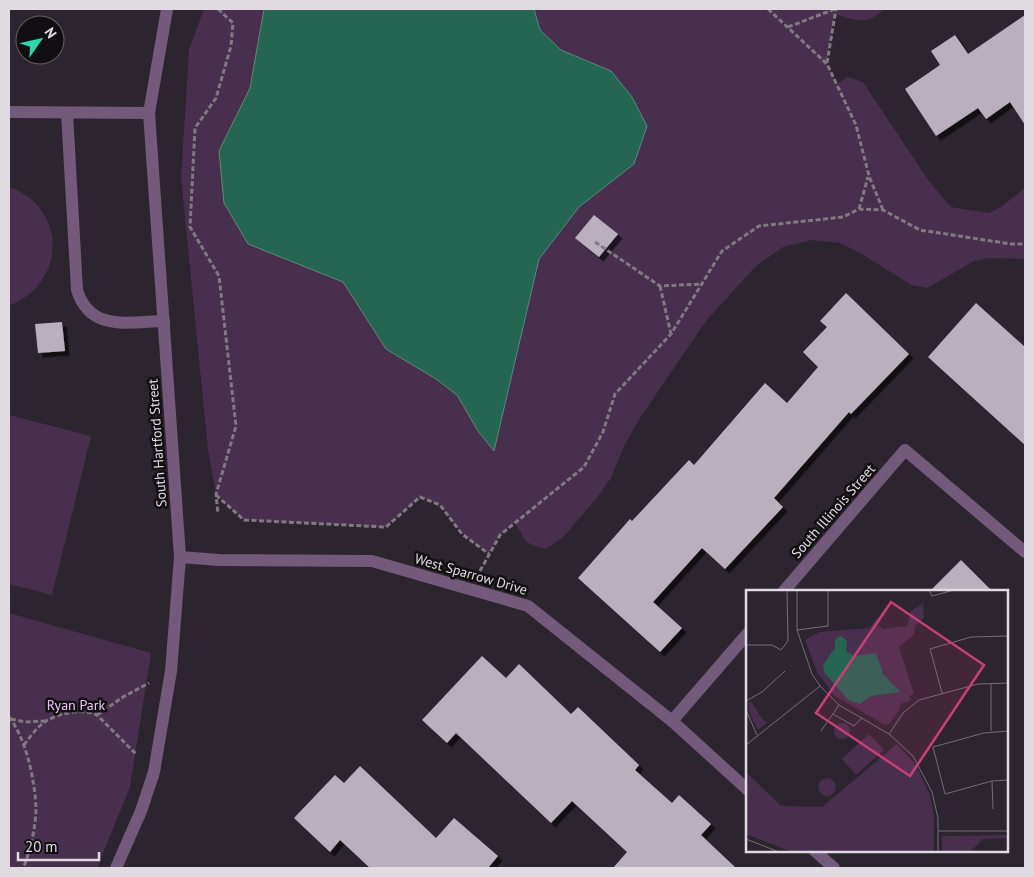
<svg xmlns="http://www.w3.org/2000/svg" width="1034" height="877" font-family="'PT Sans',sans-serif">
	<defs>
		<filter id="shadow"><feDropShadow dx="4.5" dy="4.5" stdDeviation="0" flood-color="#0009"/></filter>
	</defs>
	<rect width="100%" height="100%" fill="#2c242e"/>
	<g fill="#472f4d">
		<path d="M204,9H884C865,27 857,20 835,14L827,64L837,84L848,77L863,82L929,181L951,207L989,213L1001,207L1025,188V259L989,258L974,261L927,288L911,285L862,254L840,243L811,240L783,247L755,267L706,321L642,415L625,444L611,478L596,499L565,535L554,544L545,549C520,541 528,543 515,523L500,535L489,554L462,534L440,505L420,497L386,527L244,520L216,494L208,450L181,177L189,50Z"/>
		<path d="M9,187C54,202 67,254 35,289C28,296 18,303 9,305Z"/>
		<path d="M9,415L91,436L52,595L9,584Z"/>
		<path d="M9,613L151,653L130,787L97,868H9Z"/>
	</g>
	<path fill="#246652" stroke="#5c897d" d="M264,9H534L540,30L561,50L611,71L632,97L647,126L634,164L579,207L539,259L494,451L478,431L457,395L436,379L386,349L343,282L248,244L224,203L219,151L250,88Z"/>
	<g fill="#bab0bd" filter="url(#shadow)">
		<path d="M1025,15V125L1010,102L986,119L978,108L936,136L905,89L940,65L931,51L955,35L968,54Z"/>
		<path d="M594,215L618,234L599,257L575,238Z"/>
		<path d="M846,293L909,354L851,414L849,412L774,498L783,507L725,569L702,548L653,602L682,628L660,652L578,578L630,519L632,521L689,460L694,465L765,383L787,403L818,367L803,352L827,327L820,321Z"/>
		<path d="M976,303L1025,347V445L928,357Z"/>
		<path d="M62,322L65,351L38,353L35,324Z"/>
		<path d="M961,560L992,591H930Z"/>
		<path d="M482,656L506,678L519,664L571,714L578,707L639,765L635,770L672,803L679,795L711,824L701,835L736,868H613L627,852L572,801L551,823L456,733L447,743L422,720Z"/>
		<path d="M360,766L436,838L454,818L498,856L488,868H370L340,840L330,852L294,818L335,775L344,783Z"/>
	</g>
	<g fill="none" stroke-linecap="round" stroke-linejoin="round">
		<g stroke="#807982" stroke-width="3" stroke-dasharray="5 2.5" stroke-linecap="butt">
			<path d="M218,9L233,23L231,46L216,98L195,128L190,227L219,276L236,426L216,494L218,514"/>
			<path d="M768,9L827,64L856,125L869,176L883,210"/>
			<path d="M788,27L835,9"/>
			<path d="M827,63L836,9"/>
			<path d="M859,209L868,177"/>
			<path d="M595,242L660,286L702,284"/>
			<path d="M660,286L671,334"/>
			<path d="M216,495L244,520L386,527L420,497L440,505L462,534L489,554"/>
			<path d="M480,571L500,535L584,467L603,432L615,394L671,334L722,251L759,226L843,217L859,209L883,210L920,230L1011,244H1025"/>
			<path d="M97,715L123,697L149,683"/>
			<path d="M9,717C26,738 35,781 36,808C36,826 30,853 23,868"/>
			<path d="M11,719L25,722L45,721"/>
			<path d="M24,745C30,737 37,727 46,721C60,713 82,708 97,715L137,755"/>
		</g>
		<g stroke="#73597a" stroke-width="12">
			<path d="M9,112L149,113"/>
			<path d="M67,113L77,290C90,332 128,322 164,321"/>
		</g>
		<g stroke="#73597a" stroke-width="12">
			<path d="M180,557L219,560L372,561L528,606L672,721L748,790"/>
			<path d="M784,591L905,450L1025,552"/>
			<path d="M672,721L748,633"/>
			<path d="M815,851L834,868"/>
		</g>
		<path stroke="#73597a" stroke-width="12" d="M116,868L141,811L154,772L171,671L180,557L149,113L167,9"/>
	</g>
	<g text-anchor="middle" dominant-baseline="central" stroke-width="5" stroke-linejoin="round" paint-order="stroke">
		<g font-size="14" fill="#e0dae1" stroke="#120f13">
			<text transform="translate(157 443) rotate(-94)">South Hartford Street</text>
			<text transform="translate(833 511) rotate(-49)">South Illinois Street</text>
			<text transform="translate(471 574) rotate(16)">West Sparrow Drive</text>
		</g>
		<g font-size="14" fill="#efc5f9" stroke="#120f13">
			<text x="76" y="705">Ryan Park</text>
		</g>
	</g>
	<g transform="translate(746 590)">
		<rect width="262" height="262" fill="#2c242e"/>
		<path d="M180,7L177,14L178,28L169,36L168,44L153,57L168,104L163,106L165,110L154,114V119L143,134L139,135L89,106L71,82L59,50L74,42L123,38L132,27L135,31L132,35L137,39L161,36L165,21L175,15ZM5,111L17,130L22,132L12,140L4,125L2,113ZM88 141a8 8 0 1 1 16 0a8 8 0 1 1-16 0ZM123,144L138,160L110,185L96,169ZM151,154L170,175L184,205L188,226V262H46L0,244V182L35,216L76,217ZM72 197a9 9 0 1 1 18 0a9 9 0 1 1-18 0ZM262,245V248L237,249L224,262H196V247L199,246Z" fill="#472f4d"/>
		<path d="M95,46L101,51L100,61L108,66L130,63L137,84L154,102L125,106L114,114L102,110L78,82L77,75L89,58V50Z" fill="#246652"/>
		<path fill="none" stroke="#746d76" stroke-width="1" d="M51,0V40L66,84L74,96L93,115L143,144L167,166L186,202L192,228V262M183,0L186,6L208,0M51,40L82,36V0M0,55H26L35,60L42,51L41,0M245,93V141M196,103L184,59L225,47L263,46M0,111L16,102L39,81M0,120L11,145M87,124L108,136L116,128M75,141L93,115M263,141L238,143L187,157L199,204L246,191L263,190M143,144L157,123L173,110L232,94L263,93M0,155L74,96M246,191L247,219M192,241H263M0,249L33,262"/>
		<path fill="#c83f76" fill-opacity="0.15" stroke="#c83f76" stroke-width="2.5" d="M145,12L238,75L164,186L70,123Z"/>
		<rect width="262" height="262" fill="none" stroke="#e0dae1" stroke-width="2.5"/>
	</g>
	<rect width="1034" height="877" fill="none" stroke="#e0dae1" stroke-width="20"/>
	<g transform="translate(40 40) rotate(56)"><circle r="24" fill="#120f13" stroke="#646065"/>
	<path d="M0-4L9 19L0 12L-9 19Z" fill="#32d4a9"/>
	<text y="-8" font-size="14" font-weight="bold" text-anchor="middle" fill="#e0dae1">N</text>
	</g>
	<path d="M18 852v8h81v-8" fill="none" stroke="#e0dae1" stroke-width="2.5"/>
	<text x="25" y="852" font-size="15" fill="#e0dae1" stroke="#120f13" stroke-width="4" paint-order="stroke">20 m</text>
</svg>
